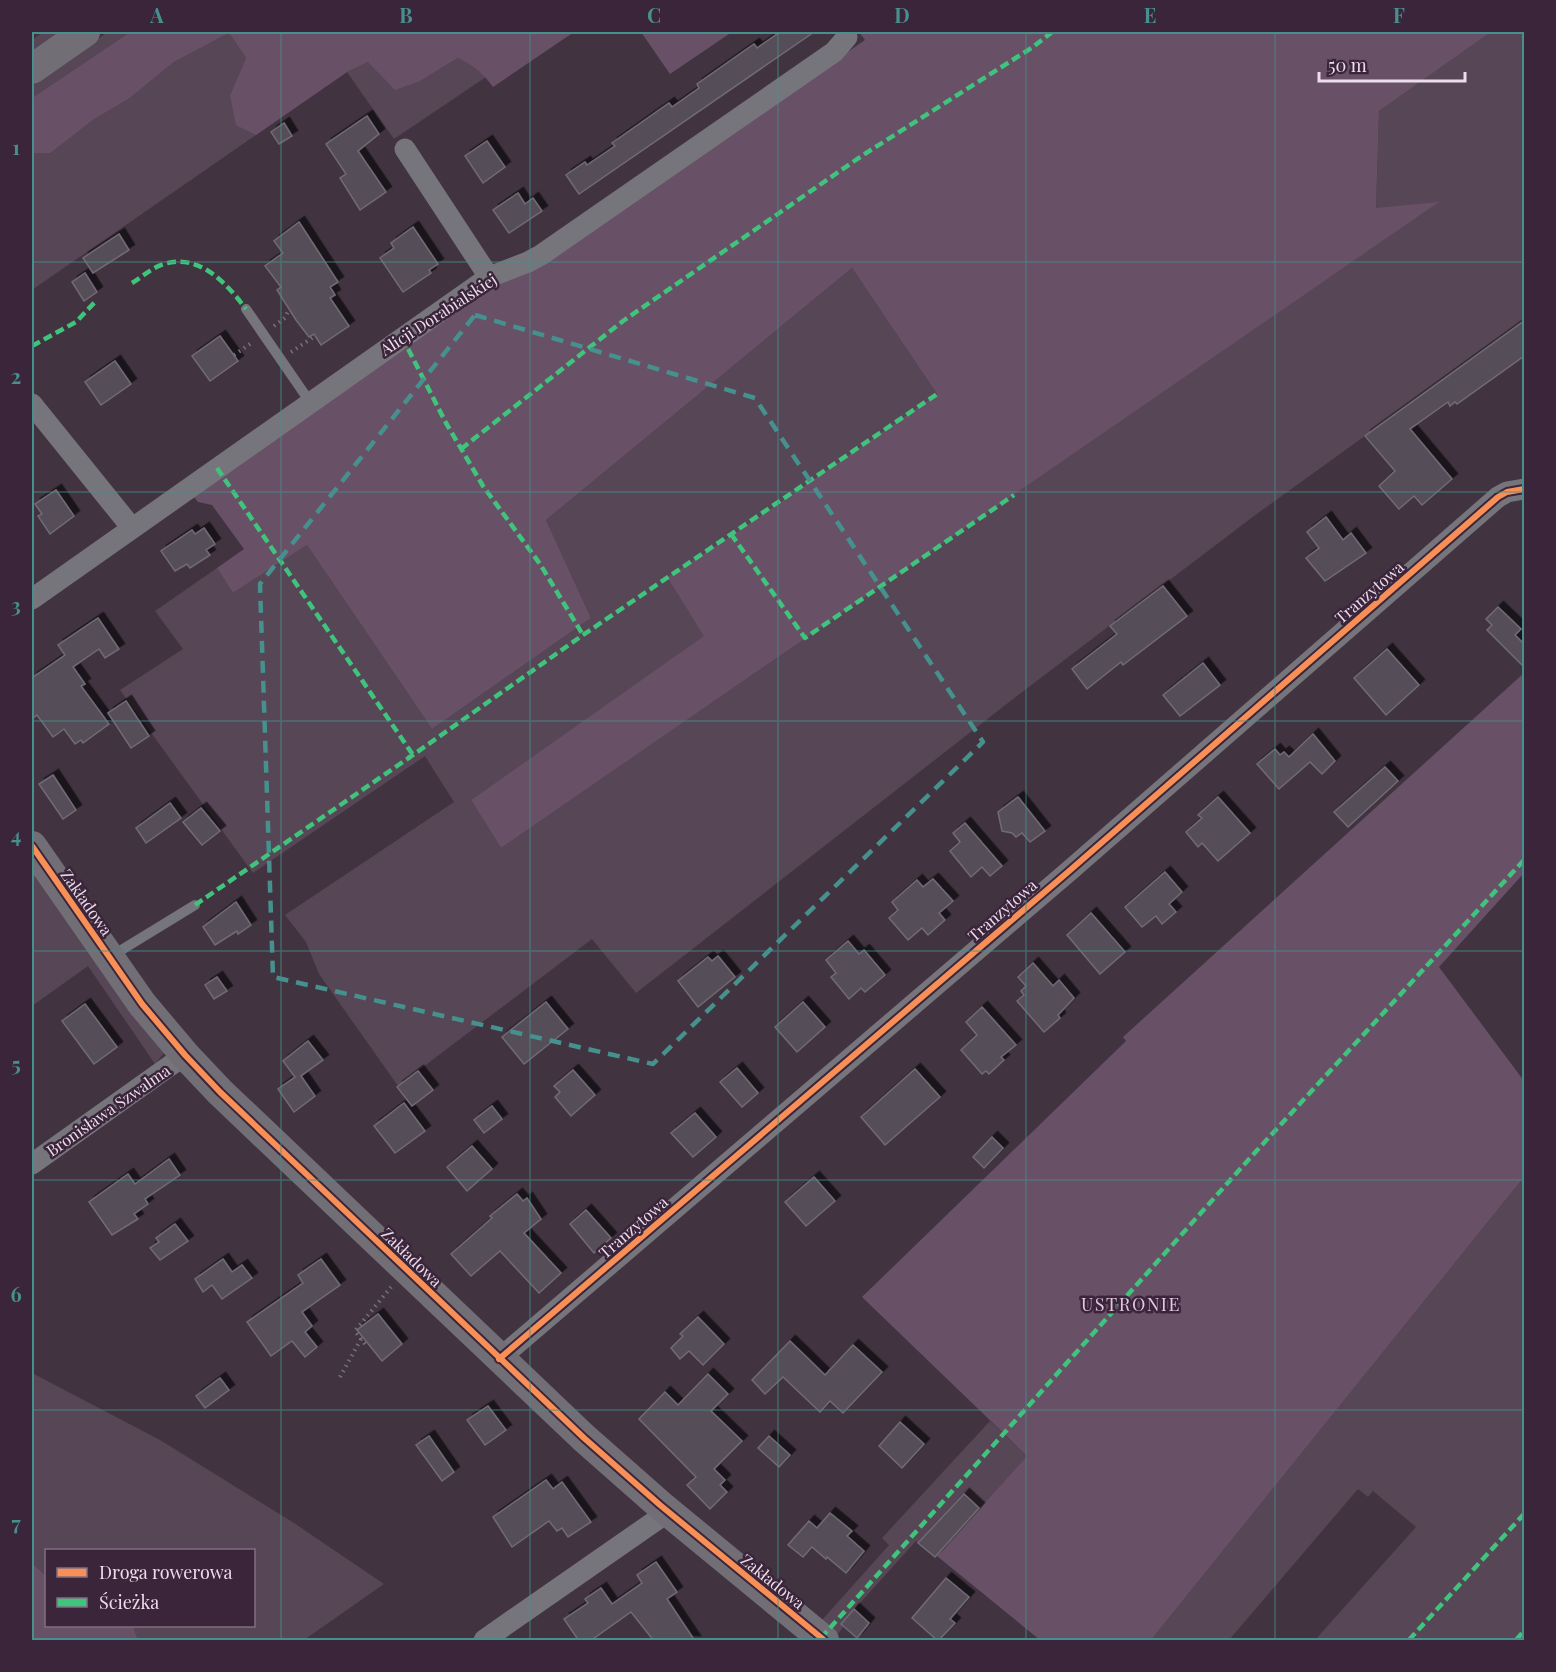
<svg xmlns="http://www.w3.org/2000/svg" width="1556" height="1672" font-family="'Playfair Display',serif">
	<defs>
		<filter id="shadow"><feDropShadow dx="5.5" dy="-5.5" stdDeviation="0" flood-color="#0009"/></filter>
	</defs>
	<rect width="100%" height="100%" fill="#413440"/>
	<g fill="#574656">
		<path d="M43,32H67L32,56V40Z"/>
		<path d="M108,32H130L32,98V84Z"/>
		<path d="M1491,32H1524V321L1254,516L1013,699L636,993L592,939L398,1086L319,974L306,942L285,915L454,802L425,756L253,873L120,690L183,649L155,611L217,568L233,593L307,545L432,729L591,618L546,520L852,268L937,394L746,526L667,577L705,636L471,800L501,848L1437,203L1376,209L1379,111Z"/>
		<path d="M229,33L246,58L230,95L347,72L368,62L420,81L458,58L473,65L486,77L394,139L347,72L32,290V153L50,152L93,120L130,98L174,62Z"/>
		<path d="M32,869L164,1053L155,1064L88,966L32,1006Z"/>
		<path d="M1524,1177V1640H1315L1416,1527L1373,1491L1368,1497L1358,1489L1229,1640H1151Z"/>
		<path d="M32,1373L160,1440L294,1523L384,1584L304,1640H138L133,1626H254V1550H46V1576L32,1563Z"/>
		<path d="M990,1421L1027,1456L980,1509L963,1494L918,1543L916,1541L841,1624L844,1626L838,1634L822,1620L889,1545L882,1538Z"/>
	</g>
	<g fill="#685167">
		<path d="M130,32H574L493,87C483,73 473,65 458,58L420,81L395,90L368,62L347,72L256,135L236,125L230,95L246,58L229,33L174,62L130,98L93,120L50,153H32V98Z"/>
		<path d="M641,32H732L670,74Z"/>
		<path d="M859,32H1491L1379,111L1376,208L1439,202L501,848L471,800L704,636L667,577L746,526L937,394L852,268L546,520L591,618L432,729L307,545L233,593L217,568L244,549L212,505L198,502L193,496L469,297L558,250L865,40Z"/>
		<path d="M1524,673V873L1439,967L1524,1081V1177L1151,1640H1040L937,1556L1027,1456L862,1297L1126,1041L1123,1037Z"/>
		<path d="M32,1563L46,1576V1626H133L138,1640H32Z"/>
	</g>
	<g fill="#554e59" stroke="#716a76" stroke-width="1.5" filter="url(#shadow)">
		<path d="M780,32H814L579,194L566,175L585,162L587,165L615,146L612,143L669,103L672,107L699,88L697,84L754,44L757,48Z"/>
		<path d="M367,116L379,134L358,151L386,192L360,210L340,178L346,174L326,144Z"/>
		<path d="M284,123L292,136L279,144L271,132Z"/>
		<path d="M487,141L505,167L483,183L465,156Z"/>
		<path d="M518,193L525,204L533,198L542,211L509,233L493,210Z"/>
		<path d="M299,222L338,282L330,287L335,295L330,298L349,326L321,345L314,334L309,337L296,320L277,290L281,287L265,266L283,253L274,241Z"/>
		<path d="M413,227L438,264L429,270L431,273L403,292L380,258L394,248L391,243Z"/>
		<path d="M119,234L129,250L93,273L83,258Z"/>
		<path d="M85,273L97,292L84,301L72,282Z"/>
		<path d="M1524,321V356L1457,404L1455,402L1450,406L1448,402L1410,429L1452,479L1422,505L1414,496L1399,509L1379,486L1395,471L1365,436Z"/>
		<path d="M220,336L238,361L210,381L192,356Z"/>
		<path d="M115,361L131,384L101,405L85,382Z"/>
		<path d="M56,490L74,516L50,534L38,516L42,514L35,504Z"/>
		<path d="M1326,517L1343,540L1351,533L1366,553L1325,581L1306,558L1319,548L1307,532Z"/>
		<path d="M204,528L215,544L206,550L210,555L190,568L187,564L175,571L161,551L192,530L195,534Z"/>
		<path d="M1163,586L1187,616L1123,665L1121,662L1087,689L1072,669L1117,634L1110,626Z"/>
		<path d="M1498,607L1521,629L1515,635L1524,644V667L1487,630L1492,625L1486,619Z"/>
		<path d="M98,618L119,649L105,658L99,649L73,667L85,684L81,686L109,724L83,743L81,740L75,744L64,729L53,737L37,715L32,719V678L65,655L58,645Z"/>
		<path d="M1387,649L1419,685L1386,715L1354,678Z"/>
		<path d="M1203,663L1220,685L1180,716L1163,695Z"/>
		<path d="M126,701L149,736L131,748L108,713Z"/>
		<path d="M1313,734L1335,761L1322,774L1310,762L1279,789L1257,764L1275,749L1280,755L1284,752L1289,757Z"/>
		<path d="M1385,767L1398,781L1348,827L1334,812Z"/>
		<path d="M53,775L76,810L63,819L39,784Z"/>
		<path d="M1018,797L1045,831L1030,842L1022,833L1016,837L1012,833L1002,831L998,812Z"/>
		<path d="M1218,797L1250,833L1218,861L1202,843L1198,847L1186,832L1202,818L1198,815Z"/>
		<path d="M170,803L181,818L146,843L136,828Z"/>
		<path d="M201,808L220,831L202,845L183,822Z"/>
		<path d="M965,823L1002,866L990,876L982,867L971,877L950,851L960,842L953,833Z"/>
		<path d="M1165,872L1182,892L1169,904L1176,912L1162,924L1156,916L1142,927L1125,907Z"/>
		<path d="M933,879L953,901L939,913L945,920L928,935L922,928L908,940L889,918L898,910L892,902L917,880L923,887Z"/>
		<path d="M236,902L251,925L238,934L237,931L215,945L203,927Z"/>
		<path d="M1091,913L1125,952L1100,974L1067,935Z"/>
		<path d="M848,941L859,954L864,950L885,975L865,992L861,988L849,999L831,977L836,973L826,960Z"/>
		<path d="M718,956L735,977L698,1007L678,981L708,957L712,961Z"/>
		<path d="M1033,963L1053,986L1059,980L1074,998L1058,1015L1060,1018L1044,1032L1017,1001L1024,995L1021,991L1026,986L1018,977Z"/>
		<path d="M217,977L227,991L214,999L205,985Z"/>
		<path d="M546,1002L568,1029L524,1064L502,1037Z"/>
		<path d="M803,1002L825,1027L797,1052L775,1027Z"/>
		<path d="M85,1004L117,1047L94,1064L62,1021Z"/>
		<path d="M982,1007L1016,1045L1001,1057L1004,1060L989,1074L986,1071L982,1074L961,1050L977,1035L966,1022Z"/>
		<path d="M308,1041L323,1060L301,1076L315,1096L294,1112L278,1089L295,1077L283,1061Z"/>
		<path d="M737,1068L758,1093L742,1107L720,1082Z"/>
		<path d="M915,1069L940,1097L885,1145L861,1117Z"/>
		<path d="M573,1070L595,1095L571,1116L555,1097L560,1092L554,1086Z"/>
		<path d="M418,1071L433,1090L412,1106L397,1087Z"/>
		<path d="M404,1103L425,1131L395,1153L374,1126Z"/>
		<path d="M492,1106L502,1119L484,1133L474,1120Z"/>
		<path d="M695,1113L716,1137L693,1157L671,1133Z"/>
		<path d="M992,1137L1003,1148L984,1168L973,1157Z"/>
		<path d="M472,1146L492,1169L467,1191L447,1167Z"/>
		<path d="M169,1159L180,1175L145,1199L148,1204L134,1214L138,1219L112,1235L89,1202L128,1174L135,1184Z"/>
		<path d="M814,1177L835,1201L806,1226L785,1202Z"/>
		<path d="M517,1194L523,1201L527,1198L541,1219L524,1233L561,1273L539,1293L500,1251L471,1276L451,1254L492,1218L490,1216Z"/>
		<path d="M586,1210L611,1238L594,1253L570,1224Z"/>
		<path d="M175,1224L188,1241L160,1260L150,1248L159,1242L156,1238Z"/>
		<path d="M223,1259L232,1272L242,1265L252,1278L222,1299L212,1285L203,1292L195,1279Z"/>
		<path d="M321,1259L340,1285L302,1312L312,1326L305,1332L317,1347L305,1357L292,1341L271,1356L247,1322L303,1283L298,1275Z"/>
		<path d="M378,1314L402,1344L382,1361L357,1330Z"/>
		<path d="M698,1317L724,1344L703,1365L689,1351L680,1359L671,1348L683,1336L680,1334Z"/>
		<path d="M790,1341L825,1375L853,1345L882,1372L843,1413L830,1401L820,1412L783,1377L765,1394L752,1380Z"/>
		<path d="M708,1374L728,1394L711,1411L742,1441L714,1469L725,1480L720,1485L727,1492L710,1509L687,1485L696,1477L639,1419L665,1392L678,1405Z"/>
		<path d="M220,1378L229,1390L205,1408L196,1396Z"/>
		<path d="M488,1406L506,1430L485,1445L467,1420Z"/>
		<path d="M900,1422L924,1444L902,1468L879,1446Z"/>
		<path d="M429,1436L454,1472L442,1481L416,1445Z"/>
		<path d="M769,1436L790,1455L779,1467L758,1448Z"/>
		<path d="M546,1480L553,1489L562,1482L591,1522L568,1537L562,1528L557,1531L549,1521L512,1547L493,1517Z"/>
		<path d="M964,1494L979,1508L935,1557L918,1543Z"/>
		<path d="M830,1513L852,1531L847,1536L864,1551L846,1573L827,1557L826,1559L812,1547L803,1557L788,1545L809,1521L817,1528Z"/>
		<path d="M656,1562L677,1592L667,1599L695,1641H654L631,1612L590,1641H579L564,1619L588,1603L585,1599L601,1588L612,1604L642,1583L637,1575Z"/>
		<path d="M946,1578L969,1597L950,1619L955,1623L938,1641L912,1618Z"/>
		<path d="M854,1609L869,1623L857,1638L841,1624Z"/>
	</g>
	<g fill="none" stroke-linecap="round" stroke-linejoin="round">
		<g stroke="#767279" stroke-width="4" stroke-dasharray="1.5 4.5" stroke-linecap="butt">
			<path d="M274,326L285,318L289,309"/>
			<path d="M291,352L315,336"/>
			<path d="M234,355L253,342"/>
			<path d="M365,1344L355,1331L391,1287"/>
			<path d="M340,1377L361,1339"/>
		</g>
		<g stroke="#77757c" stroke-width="10">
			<path d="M246,309L310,402"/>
			<path d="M110,957L195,905"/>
		</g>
		<g stroke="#77757c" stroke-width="21">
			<path d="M405,149L489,277"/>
			<path d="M32,404L132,528"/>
			<path d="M32,599L489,277L528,262L541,255L834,52L847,37"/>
			<path d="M32,1164L185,1055"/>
			<path d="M499,1359L1068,872L1498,497L1507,492L1524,489"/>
			<path d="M484,1640L668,1512"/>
		</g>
		<g stroke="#716e76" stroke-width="30">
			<path d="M32,69L85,32"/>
			<path d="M32,846L142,1004L185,1055L220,1092L584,1438L660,1505L824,1640"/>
		</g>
		<g stroke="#40c37c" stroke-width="4.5" stroke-dasharray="9 4.5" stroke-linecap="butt">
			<path d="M132,283C142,277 153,267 164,264C200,253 227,284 246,309"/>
			<path d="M402,337L446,423L483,486L540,564L583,635"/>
			<path d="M32,346L76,322L95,302"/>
			<path d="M461,449L623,321L863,155L1033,47L1052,32"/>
			<path d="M217,468L413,755L408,758"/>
			<path d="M731,534L805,638L1014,495"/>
			<path d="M195,905L413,755L583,635L937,394"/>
			<path d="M821,1638L1250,1158L1524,860"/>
			<path d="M1409,1640L1524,1514"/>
			<path d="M1516,1640L1524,1631"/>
		</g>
		<g stroke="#3b253b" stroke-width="10">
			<g id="cycleway">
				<path d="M32,846L142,1004L185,1055L220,1092L584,1438L660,1505L824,1640"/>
				<path d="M499,1359L1068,872L1498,497L1507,492L1524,489"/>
			</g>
		</g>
		<use href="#cycleway" stroke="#f78f57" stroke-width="6"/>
	</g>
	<path fill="none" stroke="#46908d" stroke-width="4.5" stroke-dasharray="12 8" stroke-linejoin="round" d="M475,315L755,398L983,742L653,1064L273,977L260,584Z"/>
	<path fill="none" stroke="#46908d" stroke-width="1.5" stroke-opacity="0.55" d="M281,32V1640M530,32V1640M778,32V1640M1026,32V1640M1275,32V1640M32,262H1524M32,492H1524M32,721H1524M32,951H1524M32,1180H1524M32,1410H1524"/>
	<g text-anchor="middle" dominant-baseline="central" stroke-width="5" stroke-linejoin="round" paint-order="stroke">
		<g font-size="16" fill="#ebddeb" stroke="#3b253b">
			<text transform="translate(438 314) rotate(-33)">Alicji Dorabialskiej</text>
			<text transform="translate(1369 592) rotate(-41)">Tranzytowa</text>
			<text transform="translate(87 902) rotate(55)">Zakładowa</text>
			<text transform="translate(1002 910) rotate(-41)">Tranzytowa</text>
			<text transform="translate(108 1110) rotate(-35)">Bronisława Szwalma</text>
			<text transform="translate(633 1227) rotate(-41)">Tranzytowa</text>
			<text transform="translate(412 1257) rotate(44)">Zakładowa</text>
			<text transform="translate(773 1581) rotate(39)">Zakładowa</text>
		</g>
		<g font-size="18" letter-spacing="1.5" fill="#e2c5e1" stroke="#3b253b">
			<text x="1131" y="1304">USTRONIE</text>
		</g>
	</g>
	<rect width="1556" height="1672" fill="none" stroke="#3b253b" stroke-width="66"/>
	<rect x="45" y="1549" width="210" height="78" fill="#3b253b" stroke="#816f81" stroke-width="1.5"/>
	<rect x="57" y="1568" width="30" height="9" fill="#f78f57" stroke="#816f81" stroke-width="1.5"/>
	<text x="99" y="1579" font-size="18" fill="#ebddeb">Droga rowerowa</text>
	<rect x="57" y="1598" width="30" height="9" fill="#40c37c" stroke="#816f81" stroke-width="1.5"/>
	<text x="99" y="1609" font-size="18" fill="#ebddeb">Ścieżka</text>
	<path d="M1319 72v9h146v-9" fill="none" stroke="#ebddeb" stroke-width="3"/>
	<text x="1328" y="72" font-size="18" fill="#ebddeb" stroke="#3b253b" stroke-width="4.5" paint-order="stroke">50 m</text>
	<rect x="33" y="33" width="1490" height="1606" fill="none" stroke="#46908d" stroke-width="2"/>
	<g font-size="20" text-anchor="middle" font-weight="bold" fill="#46908d">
		<text x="157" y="23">A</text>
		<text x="406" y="23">B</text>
		<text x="654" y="23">C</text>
		<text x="902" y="23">D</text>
		<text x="1150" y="23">E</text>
		<text x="1399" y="23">F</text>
		<text x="16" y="155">1</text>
		<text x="16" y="384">2</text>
		<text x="16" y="613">3</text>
		<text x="16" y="843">4</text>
		<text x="16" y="1072">5</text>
		<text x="16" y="1302">6</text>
		<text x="16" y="1531">7</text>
	</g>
</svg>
